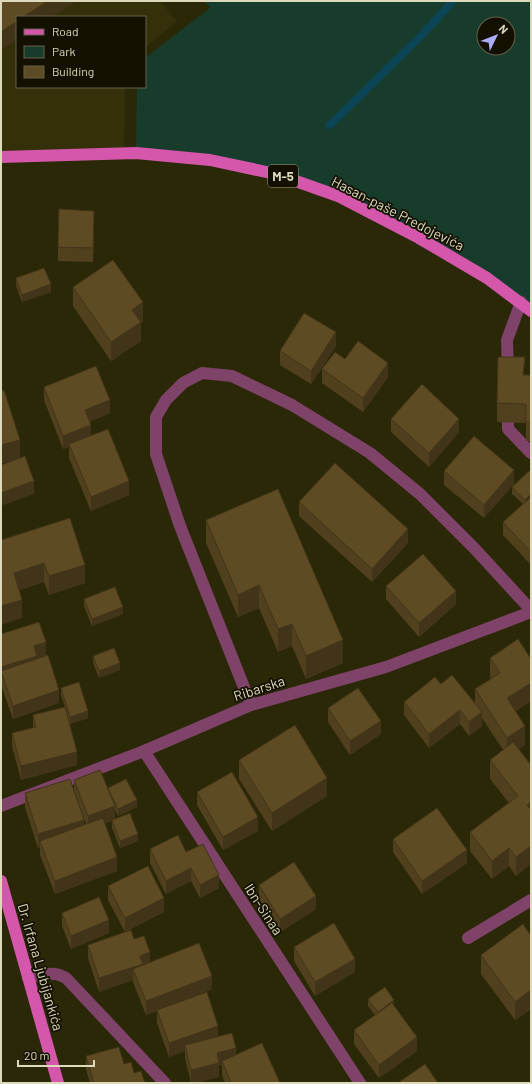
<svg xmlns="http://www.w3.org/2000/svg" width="532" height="1084" font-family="Barlow,sans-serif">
	<rect width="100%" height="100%" fill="#2b2807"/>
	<path fill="#343009" d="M1,1H160L177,21L145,48V17H17V87H125L124,153L1,162Z"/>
	<path fill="#183c2c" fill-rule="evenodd" d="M204,1H531V314L419,238L276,174L136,153L137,87H145V58L210,8ZM484,24H508V48H484Z"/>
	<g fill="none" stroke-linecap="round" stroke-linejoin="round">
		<path stroke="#0c4556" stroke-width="8" d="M330,125L422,35L453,1"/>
		<g stroke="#7f4369" stroke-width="12">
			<path d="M508,372L507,340L521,302"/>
			<path d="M508,422V429L531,453"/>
			<path d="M251,705L180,526L156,454V417L166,400L183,383L202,373L232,376L292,405L370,453L420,494L475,549L531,610"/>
			<path d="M144,751L360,1083"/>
			<path d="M1,806L144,751L251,705L386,667L531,612"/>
			<path d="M468,938L531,900"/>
			<path d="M28,978C42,975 53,970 66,978L165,1083"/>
		</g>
		<g stroke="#d557ab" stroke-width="12">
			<path d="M1,157L136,153L210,160L276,174L338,196L419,238L487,278L531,311"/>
			<path d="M1,881L58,1083"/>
		</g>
	</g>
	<g fill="#51401e" fill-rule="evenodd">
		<path d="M94,224L93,262L58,261V247Z"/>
		<path d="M16,278L51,292L22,302L16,286Z"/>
		<path d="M73,287L143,321L141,323V341L111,361L73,306Z"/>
		<path d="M336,346L311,384L280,365V351Z"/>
		<path d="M345,359L388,377L363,412L322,383V369Z"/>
		<path d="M525,375H531V441H526V423L497,422V403Z"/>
		<path d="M44,387L110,413L89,422L91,436L129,495L91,511L69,458V447L63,449L44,400Z"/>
		<path d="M391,419L459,432L429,467L391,432Z"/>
		<path d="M444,471L514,484L484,518L444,485Z"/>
		<path d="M531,473V565L503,535V522L523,504L512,494V487Z"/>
		<path d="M299,502L408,543L372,582L299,516Z"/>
		<path d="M206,520L343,663L306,679L292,646L278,652L259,608L238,617L206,543Z"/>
		<path d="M1,540L85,583L49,595L44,582L20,590L22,618Z"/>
		<path d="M386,586L456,604L419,637L386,599Z"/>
		<path d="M84,599L123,614L92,626L84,606Z"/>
		<path d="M1,634L46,656L59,703L13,719L1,685Z"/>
		<path d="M93,656L120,670L99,678L93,663Z"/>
		<path d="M490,658L531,701L516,711L525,745L519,749L531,765V864L516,876L509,866L492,879L470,851V832L509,803L490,779V760L503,750L482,718V726L469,736L460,724L429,748L404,715V702L441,684L475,704V689L491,679L490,677Z"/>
		<path d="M61,688L88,718L70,724L77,765L21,780L12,746V733L33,728V715L65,707L61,695Z"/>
		<path d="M328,708L381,734L350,755L328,722Z"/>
		<path d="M239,760L327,796L272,831L239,779Z"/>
		<path d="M74,780L108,788L137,807L118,816L115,810V819L138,841L120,848L112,828V821L105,823L117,871L55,894L40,855V847L38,848L25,807V793L74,790ZM80,809L86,824L84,825Z"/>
		<path d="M197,792L258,831L223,850L197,805Z"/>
		<path d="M393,839L467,863L422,894L393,852Z"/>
		<path d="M150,849L186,852L219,888L200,898L191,881L166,894L150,863Z"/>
		<path d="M259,885L316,909L280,932L259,899Z"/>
		<path d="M108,886L164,912L125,932L108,900Z"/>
		<path d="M62,913L109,933L71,949L62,926Z"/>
		<path d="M531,936V1009L515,1020L481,974V955Z"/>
		<path d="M134,939L150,962L212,989L188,999L218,1036L236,1055L280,1083H225L222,1075V1065L219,1066V1077L195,1083H191L185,1058V1051L169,1057L157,1023V1011L146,1015L133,982V980L99,992L88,958V945Z"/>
		<path d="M294,947L355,972L315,996L294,961Z"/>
		<path d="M368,999L394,1006L417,1051L379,1078L354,1044V1030L375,1015L368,1006Z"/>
		<path d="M86,1056L124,1064L145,1083H90L86,1069Z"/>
	</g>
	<g fill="#423418">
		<path d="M48,1H77L52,17H23Z"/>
		<path d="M17,21V40L1,50V32Z"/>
		<path d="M94,211V224L93,262V248Z"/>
		<path d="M51,284V292L22,302V295Z"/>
		<path d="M143,302V321L141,323V341L111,361V342L132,310Z"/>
		<path d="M336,332V346L311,384V371Z"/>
		<path d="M388,363V377L363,412V398Z"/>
		<path d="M110,400V413L85,424V410Z"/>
		<path d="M459,419V432L429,467V453Z"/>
		<path d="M91,425V438L69,444V447L63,449V436Z"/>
		<path d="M20,440V458L1,464V445Z"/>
		<path d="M514,470V484L484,518V505Z"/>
		<path d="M34,481V494L1,506V493Z"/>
		<path d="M129,481V495L91,511V497Z"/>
		<path d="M531,494V501L525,507V500Z"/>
		<path d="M408,529V543L372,582V569Z"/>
		<path d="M44,563V582L14,592V573Z"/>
		<path d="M85,565V583L49,595V576Z"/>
		<path d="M259,585V608L238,617V595Z"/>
		<path d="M456,591V604L419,637V623Z"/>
		<path d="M22,600V618L1,625V606Z"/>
		<path d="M123,607V614L92,626V619Z"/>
		<path d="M292,624V646L278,652V629Z"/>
		<path d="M343,640V663L306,679V656Z"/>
		<path d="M46,642V656L1,671V681V667L34,646Z"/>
		<path d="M120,663V670L99,678V671Z"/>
		<path d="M531,683V701L507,717V698Z"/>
		<path d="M59,690V703L13,719V706Z"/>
		<path d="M460,710V724L429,748V734Z"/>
		<path d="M88,711V718L70,724V717Z"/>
		<path d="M482,712V726L469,736V722Z"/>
		<path d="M381,721V734L350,755V741Z"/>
		<path d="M525,726V745L507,757V738Z"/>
		<path d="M77,752V765L21,780V766Z"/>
		<path d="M327,778V796L272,831V813Z"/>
		<path d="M137,800V807L118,816V809Z"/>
		<path d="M531,802V820L527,805Z"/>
		<path d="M115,806V820L88,830V816Z"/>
		<path d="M258,817V831L223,850V837Z"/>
		<path d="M84,820V834L40,841V847L38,848V834Z"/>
		<path d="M138,834V841L120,848V841Z"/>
		<path d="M531,846V864L516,876V857Z"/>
		<path d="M509,848V866L492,879V861Z"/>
		<path d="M467,850V863L422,894V881Z"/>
		<path d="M117,857V871L55,894V881Z"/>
		<path d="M191,868V881L166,894V881Z"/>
		<path d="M219,875V888L200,898V885Z"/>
		<path d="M316,896V909L280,932V919Z"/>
		<path d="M164,898V912L125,932V918Z"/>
		<path d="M109,920V933L71,949V936Z"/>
		<path d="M150,952V965L133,969V980L99,992V978L140,956Z"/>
		<path d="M355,959V972L315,996V982Z"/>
		<path d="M212,976V989L146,1015V1001Z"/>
		<path d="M531,990V1009L515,1020V1002Z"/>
		<path d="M394,1000V1007L378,1019V1012Z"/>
		<path d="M218,1026V1039L185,1045V1051L169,1057V1043Z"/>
		<path d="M417,1037V1051L379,1078V1065Z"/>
		<path d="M236,1048V1062L222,1061V1065L219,1066V1077L195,1083H191V1070L217,1053Z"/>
	</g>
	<g fill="#5e4b23" stroke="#423418">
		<path d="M1,1H48L23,17H17V21L1,32Z"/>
		<path d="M59,209L94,211L93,248L58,247Z"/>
		<path d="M113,260L143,302L132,310L141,322L111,342L73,287Z"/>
		<path d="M44,268L51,284L22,295L16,278Z"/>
		<path d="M304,313L336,332L311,371L280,351Z"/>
		<path d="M358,341L388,363L363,398L322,369L335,352L345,359Z"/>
		<path d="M498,357H525L523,375H531V422H526V404L497,403Z"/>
		<path d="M96,366L110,400L85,410L91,425L63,436L44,387Z"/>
		<path d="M422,384L459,419L429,453L391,419Z"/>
		<path d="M4,390L20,440L1,445V392Z"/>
		<path d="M108,429L129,481L91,497L69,444Z"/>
		<path d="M474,436L514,470L484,505L444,471Z"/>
		<path d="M25,456L34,481L1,493V465Z"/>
		<path d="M335,463L408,529L372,569L299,502Z"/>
		<path d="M529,471L531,473V494L525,500L512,487Z"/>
		<path d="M278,489L343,640L306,656L292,624L278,629L259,585L238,595L206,520Z"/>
		<path d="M531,497V552L503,522Z"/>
		<path d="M70,518L85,565L49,576L44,563L14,573L22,600L1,606V540Z"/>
		<path d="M423,554L456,591L419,623L386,586Z"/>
		<path d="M115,587L123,607L92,619L84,599Z"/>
		<path d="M39,622L46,642L34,646L37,656L1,667V634Z"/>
		<path d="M518,639L531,659V683L507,698L525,726L507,738L475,689L500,673L490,658Z"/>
		<path d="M114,648L120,663L99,671L93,656Z"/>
		<path d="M48,655L59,690L13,706L1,671Z"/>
		<path d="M452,675L482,712L469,722L460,710L429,734L404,702L435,677L441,684Z"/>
		<path d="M79,682L88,711L70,717L61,688Z"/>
		<path d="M358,688L381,721L350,741L328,708Z"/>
		<path d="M65,707L77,752L21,766L12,733L36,727L33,715Z"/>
		<path d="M295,725L327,778L272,813L239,760Z"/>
		<path d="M513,742L531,765V802L527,805L531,810V846L516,857L509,848L492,861L470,832L518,796L490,760Z"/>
		<path d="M100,770L115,806L88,816L74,780Z"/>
		<path d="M232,772L258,817L223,837L197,792Z"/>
		<path d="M70,779L84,820L38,834L25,793Z"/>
		<path d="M126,779L137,800L118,809L108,788Z"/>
		<path d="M437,808L467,850L422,881L393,839Z"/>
		<path d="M130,813L138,834L120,841L112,820Z"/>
		<path d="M103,818L117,857L55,881L40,841Z"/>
		<path d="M178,835L186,852L203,844L219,875L200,885L191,868L166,881L150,849Z"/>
		<path d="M294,862L316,896L280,919L259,885Z"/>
		<path d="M148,866L164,898L125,918L108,886Z"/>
		<path d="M99,897L109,920L71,936L62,913Z"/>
		<path d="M334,923L355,959L315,982L294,947Z"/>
		<path d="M523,924L531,936V990L515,1002L481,955Z"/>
		<path d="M131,930L134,939L144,936L150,952L140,956L143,964L99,978L88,945Z"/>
		<path d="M199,943L212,976L146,1001L133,969Z"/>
		<path d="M385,987L394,1000L378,1012L368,999Z"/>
		<path d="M207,992L218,1026L169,1043L157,1010Z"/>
		<path d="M392,1003L417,1037L379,1065L354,1030Z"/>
		<path d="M232,1033L236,1048L217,1053L219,1063L191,1070L185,1045Z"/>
		<path d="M262,1043L280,1083H231L222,1061Z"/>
		<path d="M119,1047L124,1064L131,1062L134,1073L141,1071L145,1083H94L86,1056Z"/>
		<path d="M425,1064L438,1083H398Z"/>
	</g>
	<g text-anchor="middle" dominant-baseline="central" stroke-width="3.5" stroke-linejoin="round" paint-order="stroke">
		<rect fill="#131000" stroke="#a09d83" stroke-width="1" x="268" y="165" width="30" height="22" rx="3"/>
		<g font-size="13" font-weight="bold" fill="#dddabb">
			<text x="283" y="176">M-5</text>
		</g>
		<g font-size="14" fill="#dddabb" stroke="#131000">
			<text transform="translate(398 213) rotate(27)">Hasan-paše Predojevića</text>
			<text transform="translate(259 688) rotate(-18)">Ribarska</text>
			<text transform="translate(264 909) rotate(57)">Ibn-Sinaa</text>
			<text transform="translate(41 967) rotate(74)">Dr. Irfana Ljubijankića</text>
		</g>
	</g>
	<rect width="532" height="1084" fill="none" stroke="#dddabb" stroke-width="4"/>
	<rect x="16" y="16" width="130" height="72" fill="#131000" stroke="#64614b"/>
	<rect x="24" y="29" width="20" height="6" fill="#d557ab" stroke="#64614b"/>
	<text x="52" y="36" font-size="12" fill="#dddabb">Road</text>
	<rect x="24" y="46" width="20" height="12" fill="#183c2c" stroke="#64614b"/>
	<text x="52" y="56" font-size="12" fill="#dddabb">Park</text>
	<rect x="24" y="66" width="20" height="12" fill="#5e4b23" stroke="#64614b"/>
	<text x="52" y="76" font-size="12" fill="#dddabb">Building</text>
	<g transform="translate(496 36) rotate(47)"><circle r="19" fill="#131000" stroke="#64614b"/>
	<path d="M0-3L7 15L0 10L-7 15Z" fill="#adaefb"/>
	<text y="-6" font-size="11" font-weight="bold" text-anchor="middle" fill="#dddabb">N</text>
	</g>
	<path d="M18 1060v6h76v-6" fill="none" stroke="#dddabb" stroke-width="2"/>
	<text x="24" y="1060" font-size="12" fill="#dddabb" stroke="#131000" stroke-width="3" paint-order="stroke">20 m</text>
</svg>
